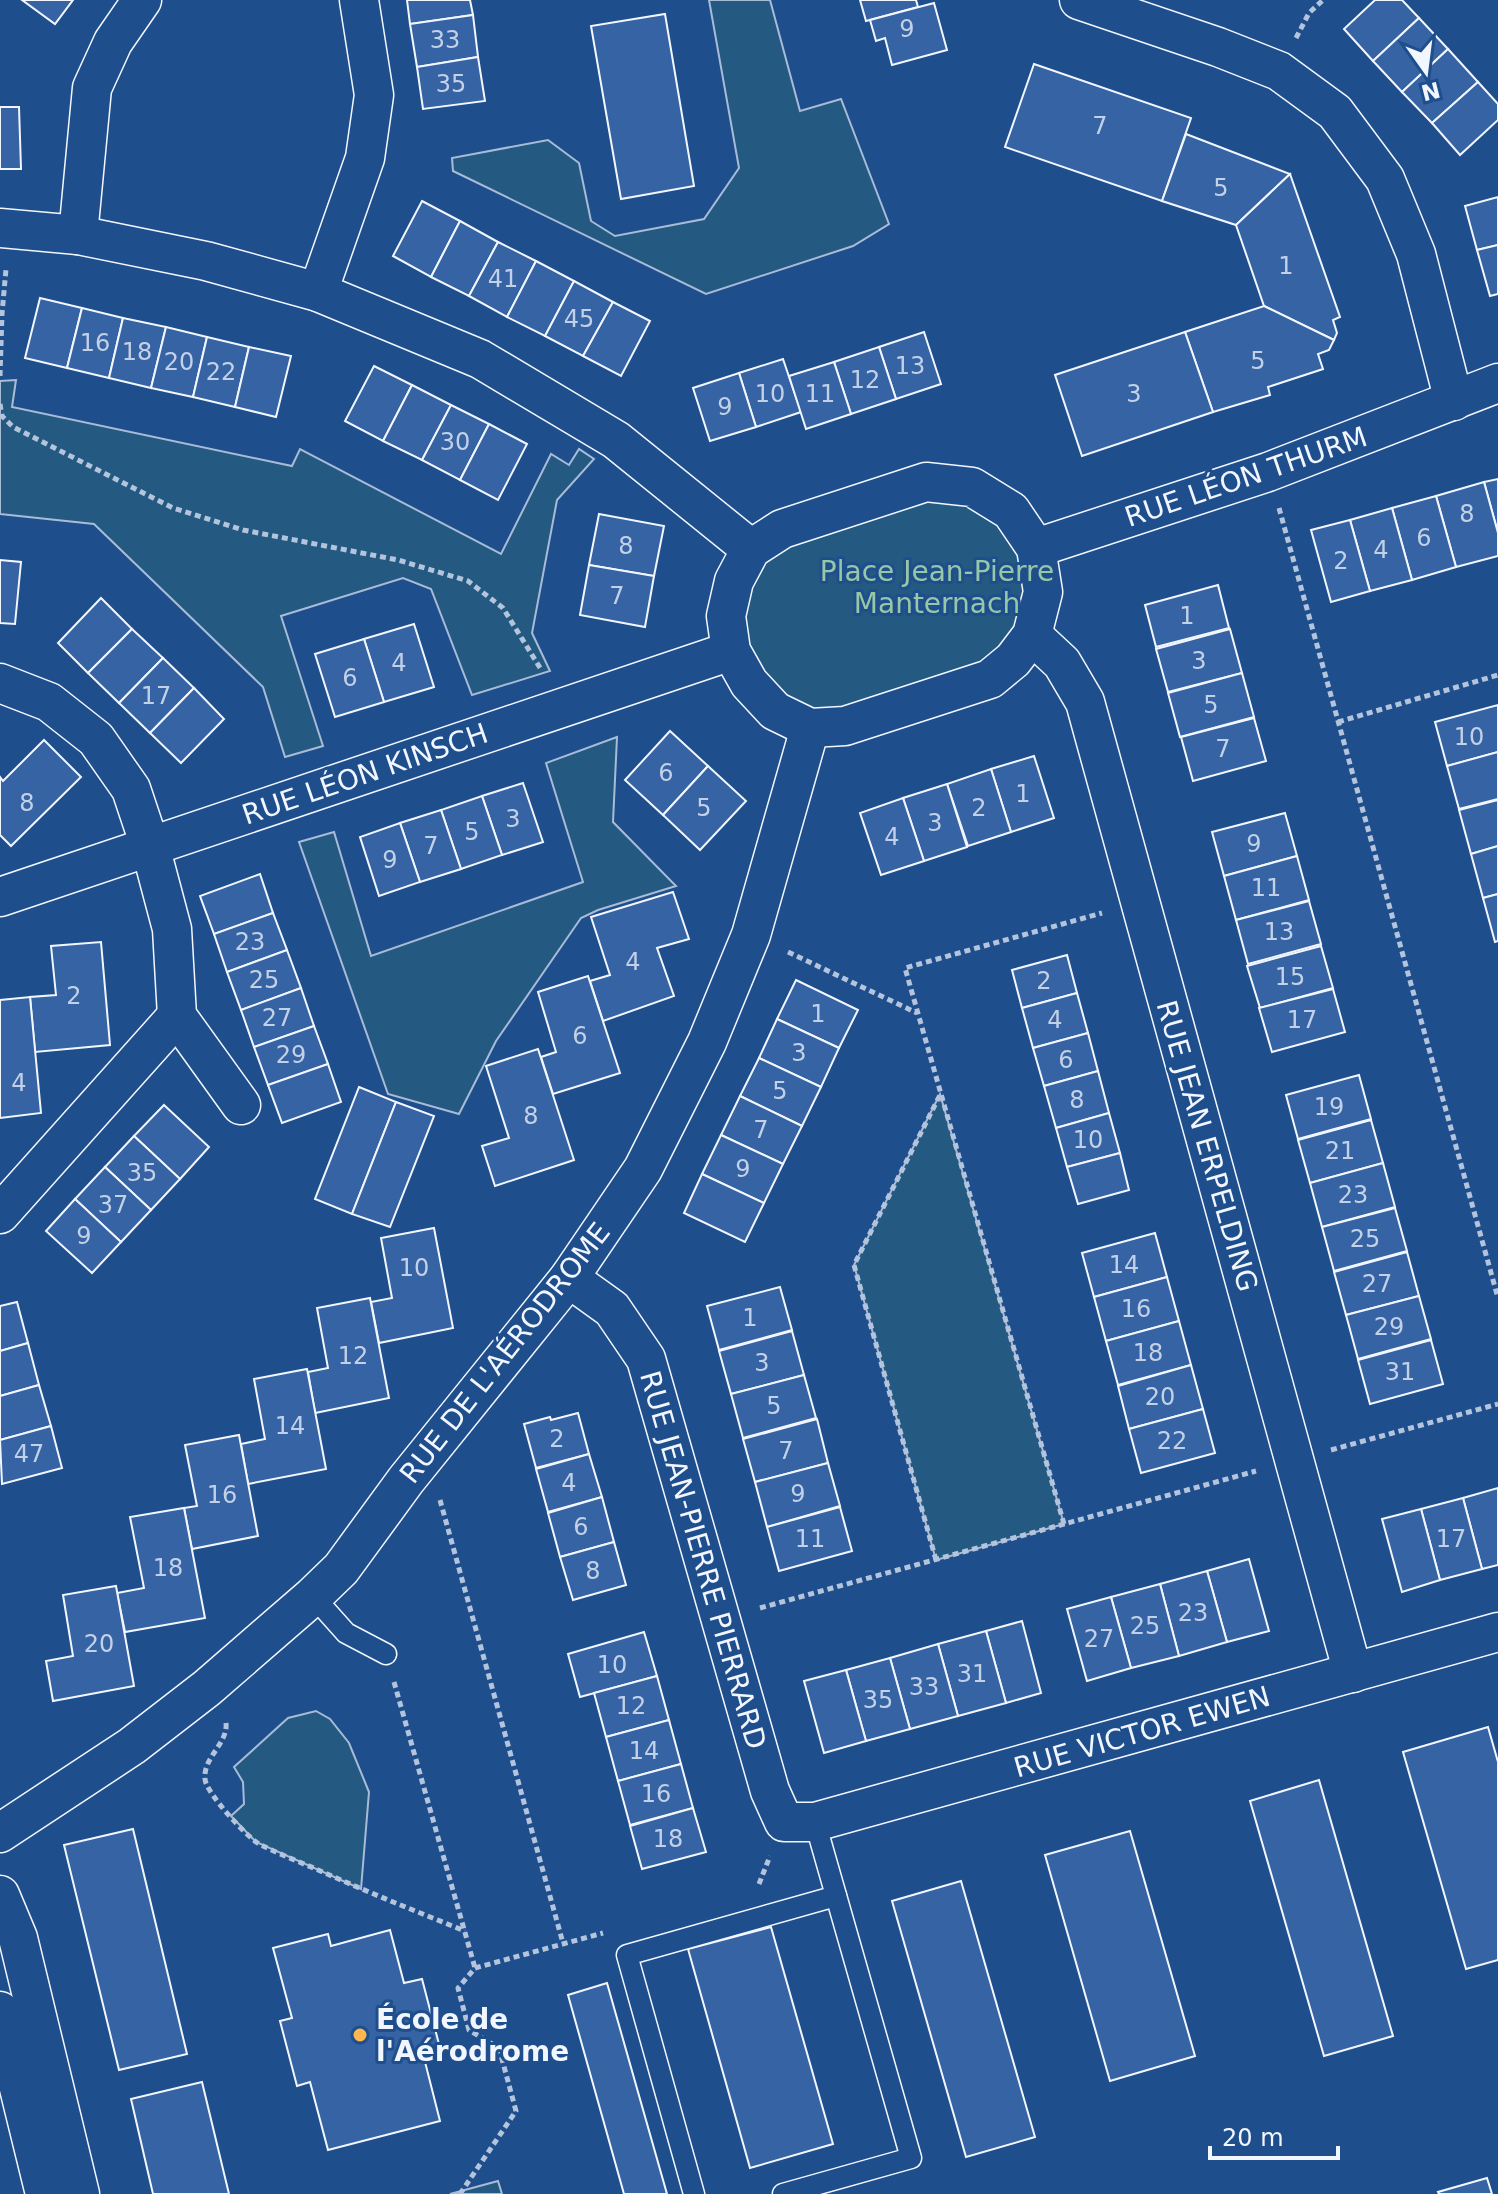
<svg xmlns="http://www.w3.org/2000/svg" width="1498" height="2194" font-family="'DejaVu Sans',sans-serif">
	<rect width="100%" height="100%" fill="#1f4e8c"/>
	<g fill="#245a82" stroke="#a8bbd7" stroke-width="2">
		<path d="M709,0H770L800,111L841,99L889,224L853,246L706,294L453,171L452,158L548,140L579,163L591,221L615,236L704,219L739,168Z"/>
		<path d="M16,380L12,407L292,466L300,449L501,554L551,454L569,465L579,449L594,459L557,500L532,633L550,671L472,695L431,589L403,578L281,616L323,746L285,757L263,687L94,524L0,514V381Z"/>
		<path d="M972,487L1036,548L1013,660L845,726L749,683L734,581L751,549Z"/>
		<path d="M617,737L613,822L676,886L598,910L581,918L496,1041L459,1114L388,1094L299,842L334,832L371,956L583,882L546,763Z"/>
		<path d="M940,1094L1064,1524L936,1560L854,1265Z"/>
		<path d="M316,1711L330,1719L349,1743L369,1792L361,1889L256,1842L231,1816L244,1804L243,1782L234,1767L288,1718Z"/>
		<path d="M498,2181L502,2194H450Z"/>
	</g>
	<g fill="#3563a3" stroke="#f2f6ff" stroke-width="2">
		<path d="M22,0H73L55,24Z"/>
		<path d="M407,0H470L473,15L410,24Z"/>
		<path d="M860,0H916L918,7L866,21Z"/>
		<path d="M1375,0H1402L1419,18L1373,61L1344,29Z"/>
		<path d="M934,3L947,50L892,65L885,38L876,41L870,20Z"/>
		<path d="M665,14L694,186L621,199L591,26Z"/>
		<path d="M473,15L478,57L417,67L410,24Z"/>
		<path d="M1419,18L1448,49L1402,92L1373,61Z"/>
		<path d="M1448,49L1478,82L1432,123L1402,92Z"/>
		<path d="M478,57L485,101L423,109L417,67Z"/>
		<path d="M1034,64L1191,118L1162,201L1005,147Z"/>
		<path d="M1478,82L1498,104V120L1460,155L1432,123Z"/>
		<path d="M0,107H19L21,169H0Z"/>
		<path d="M1186,134L1290,174L1236,225L1162,201Z"/>
		<path d="M1290,174L1340,317L1333,320L1337,333L1334,340L1264,306L1236,225Z"/>
		<path d="M1498,197V245L1477,250L1465,206Z"/>
		<path d="M422,201L460,221L431,277L393,256Z"/>
		<path d="M460,221L498,242L469,296L431,277Z"/>
		<path d="M498,242L536,261L507,317L469,296Z"/>
		<path d="M1498,245V294L1490,296L1477,250Z"/>
		<path d="M536,261L574,281L545,336L507,317Z"/>
		<path d="M574,281L613,302L583,356L545,336Z"/>
		<path d="M40,298L82,308L67,368L25,358Z"/>
		<path d="M613,302L650,321L621,376L583,356Z"/>
		<path d="M1264,306L1334,340L1329,350L1318,354L1323,369L1268,387L1270,395L1213,412L1185,332Z"/>
		<path d="M82,308L123,318L109,378L67,368Z"/>
		<path d="M123,318L166,327L151,388L109,378Z"/>
		<path d="M166,327L207,337L193,397L151,388Z"/>
		<path d="M924,332L941,384L896,399L879,347Z"/>
		<path d="M1185,332L1213,412L1082,456L1055,375Z"/>
		<path d="M207,337L249,347L235,407L193,397Z"/>
		<path d="M249,347L291,356L276,417L235,407Z"/>
		<path d="M879,347L896,399L851,414L834,362Z"/>
		<path d="M783,359L801,412L756,427L739,373Z"/>
		<path d="M834,362L851,414L806,429L789,376Z"/>
		<path d="M374,366L412,385L383,441L345,421Z"/>
		<path d="M739,373L756,427L710,441L693,388Z"/>
		<path d="M412,385L451,405L422,460L383,441Z"/>
		<path d="M451,405L489,424L460,480L422,460Z"/>
		<path d="M489,424L527,444L498,500L460,480Z"/>
		<path d="M1498,479V533L1484,482Z"/>
		<path d="M1484,482L1498,533V556L1456,567L1436,496Z"/>
		<path d="M1436,496L1456,567L1412,580L1392,508Z"/>
		<path d="M1392,508L1412,580L1370,591L1350,520Z"/>
		<path d="M599,514L664,526L654,576L589,565Z"/>
		<path d="M1350,520L1370,591L1331,602L1311,530Z"/>
		<path d="M0,560L21,562L15,624L0,623Z"/>
		<path d="M589,565L654,576L645,627L580,615Z"/>
		<path d="M1218,585L1229,628L1156,647L1145,605Z"/>
		<path d="M101,598L132,629L88,673L58,643Z"/>
		<path d="M414,624L434,687L384,702L364,639Z"/>
		<path d="M132,629L163,658L119,703L88,673Z"/>
		<path d="M1230,629L1242,673L1168,692L1156,649Z"/>
		<path d="M364,639L384,702L335,717L315,654Z"/>
		<path d="M163,658L194,688L150,733L119,703Z"/>
		<path d="M1242,673L1254,717L1180,737L1168,693Z"/>
		<path d="M194,688L224,719L181,763L150,733Z"/>
		<path d="M1498,705V752L1447,766L1435,722Z"/>
		<path d="M1254,718L1266,761L1193,781L1181,737Z"/>
		<path d="M670,731L708,766L663,815L625,780Z"/>
		<path d="M44,740L81,777L11,846L0,835V777L3,781Z"/>
		<path d="M1498,752V799L1459,809L1447,766Z"/>
		<path d="M1034,756L1054,818L1011,832L991,769Z"/>
		<path d="M708,766L746,801L700,850L663,815Z"/>
		<path d="M991,769L1011,832L968,846L947,784Z"/>
		<path d="M523,783L543,842L502,855L482,796Z"/>
		<path d="M947,784L967,847L924,861L903,798Z"/>
		<path d="M482,796L502,855L461,869L441,810Z"/>
		<path d="M903,798L924,861L881,875L860,813Z"/>
		<path d="M1498,800V846L1471,854L1459,810Z"/>
		<path d="M441,810L461,869L420,882L400,823Z"/>
		<path d="M1285,813L1297,856L1224,876L1212,832Z"/>
		<path d="M400,823L420,882L379,896L360,837Z"/>
		<path d="M1498,846V894L1483,898L1471,854Z"/>
		<path d="M1297,856L1309,900L1236,920L1224,876Z"/>
		<path d="M260,874L273,913L214,934L200,896Z"/>
		<path d="M673,892L689,939L657,948L674,996L603,1021L590,981L610,975L591,917Z"/>
		<path d="M1498,894V941L1495,942L1483,898Z"/>
		<path d="M1309,901L1321,944L1248,964L1236,920Z"/>
		<path d="M273,913L287,950L227,972L214,934Z"/>
		<path d="M101,942L110,1045L35,1052L30,997L56,995L51,946Z"/>
		<path d="M1321,946L1333,988L1260,1008L1247,966Z"/>
		<path d="M287,950L301,988L241,1010L227,972Z"/>
		<path d="M1067,955L1077,993L1022,1008L1012,970Z"/>
		<path d="M588,976L620,1073L553,1094L541,1057L556,1052L538,992Z"/>
		<path d="M796,980L858,1010L839,1048L777,1019Z"/>
		<path d="M301,988L314,1026L254,1047L241,1010Z"/>
		<path d="M1333,989L1345,1032L1272,1052L1259,1008Z"/>
		<path d="M1077,993L1088,1033L1033,1048L1022,1008Z"/>
		<path d="M30,997L41,1113L0,1118V1000Z"/>
		<path d="M777,1019L839,1048L821,1087L759,1058Z"/>
		<path d="M314,1026L328,1064L268,1085L254,1047Z"/>
		<path d="M1088,1033L1098,1071L1044,1086L1033,1048Z"/>
		<path d="M538,1049L574,1160L495,1186L482,1146L509,1138L486,1066Z"/>
		<path d="M759,1058L821,1087L802,1126L740,1096Z"/>
		<path d="M328,1064L341,1102L282,1123L268,1085Z"/>
		<path d="M1098,1071L1109,1113L1056,1128L1044,1086Z"/>
		<path d="M1359,1075L1371,1119L1298,1139L1286,1095Z"/>
		<path d="M359,1087L396,1102L352,1214L315,1199Z"/>
		<path d="M740,1096L802,1126L783,1164L721,1135Z"/>
		<path d="M396,1102L434,1116L390,1227L352,1214Z"/>
		<path d="M164,1105L209,1147L180,1179L134,1136Z"/>
		<path d="M1109,1113L1120,1153L1067,1167L1056,1128Z"/>
		<path d="M1371,1120L1383,1163L1310,1183L1298,1140Z"/>
		<path d="M721,1135L783,1164L764,1203L702,1174Z"/>
		<path d="M134,1136L180,1179L151,1210L105,1167Z"/>
		<path d="M1120,1153L1129,1190L1078,1204L1067,1167Z"/>
		<path d="M1383,1163L1395,1207L1322,1227L1310,1183Z"/>
		<path d="M105,1167L151,1210L121,1242L75,1199Z"/>
		<path d="M702,1174L764,1203L745,1242L684,1213Z"/>
		<path d="M75,1199L121,1242L92,1273L46,1231Z"/>
		<path d="M1395,1208L1407,1251L1334,1271L1322,1227Z"/>
		<path d="M434,1228L453,1328L379,1343L371,1302L392,1298L381,1238Z"/>
		<path d="M1155,1233L1167,1277L1094,1297L1082,1253Z"/>
		<path d="M1407,1252L1419,1296L1346,1315L1334,1272Z"/>
		<path d="M1167,1277L1179,1321L1106,1341L1094,1297Z"/>
		<path d="M780,1287L792,1330L719,1350L707,1306Z"/>
		<path d="M1419,1296L1431,1339L1358,1359L1346,1315Z"/>
		<path d="M370,1298L389,1398L315,1413L308,1372L328,1368L317,1308Z"/>
		<path d="M17,1302L28,1343L0,1351V1306Z"/>
		<path d="M1179,1321L1191,1365L1118,1385L1106,1341Z"/>
		<path d="M792,1331L804,1375L731,1394L719,1351Z"/>
		<path d="M1431,1340L1443,1384L1370,1404L1358,1360Z"/>
		<path d="M28,1343L39,1385L0,1396V1351Z"/>
		<path d="M1191,1365L1203,1409L1129,1429L1118,1386Z"/>
		<path d="M307,1369L326,1469L248,1484L241,1444L265,1439L254,1379Z"/>
		<path d="M804,1375L816,1418L743,1438L731,1394Z"/>
		<path d="M39,1385L51,1426L0,1440V1396Z"/>
		<path d="M1203,1409L1215,1453L1141,1473L1129,1429Z"/>
		<path d="M578,1413L589,1454L536,1468L524,1424L550,1417L551,1420Z"/>
		<path d="M817,1419L828,1463L755,1482L743,1439Z"/>
		<path d="M51,1426L62,1468L2,1484L0,1440Z"/>
		<path d="M239,1435L258,1536L192,1549L184,1508L197,1506L185,1445Z"/>
		<path d="M589,1454L602,1497L548,1512L536,1469Z"/>
		<path d="M828,1463L840,1506L767,1527L755,1482Z"/>
		<path d="M1498,1488V1565L1482,1569L1463,1498Z"/>
		<path d="M602,1497L614,1542L560,1557L548,1513Z"/>
		<path d="M1463,1498L1482,1569L1440,1580L1421,1509Z"/>
		<path d="M840,1507L852,1551L779,1571L767,1527Z"/>
		<path d="M184,1508L205,1618L125,1632L117,1593L144,1588L130,1517Z"/>
		<path d="M1421,1509L1440,1580L1402,1592L1382,1519Z"/>
		<path d="M614,1542L626,1585L573,1600L560,1557Z"/>
		<path d="M1249,1559L1269,1631L1227,1642L1207,1571Z"/>
		<path d="M1207,1571L1227,1642L1179,1656L1160,1584Z"/>
		<path d="M1160,1584L1179,1656L1131,1668L1111,1597Z"/>
		<path d="M116,1586L134,1686L53,1701L46,1661L73,1656L63,1595Z"/>
		<path d="M1111,1597L1131,1668L1087,1681L1067,1609Z"/>
		<path d="M1022,1621L1041,1693L1006,1703L986,1631Z"/>
		<path d="M986,1631L1006,1703L958,1716L938,1644Z"/>
		<path d="M644,1632L657,1676L580,1697L568,1654Z"/>
		<path d="M938,1644L958,1716L910,1729L890,1658Z"/>
		<path d="M890,1658L910,1729L866,1741L846,1670Z"/>
		<path d="M846,1670L866,1741L824,1753L804,1681Z"/>
		<path d="M657,1676L669,1720L606,1737L594,1693Z"/>
		<path d="M669,1720L681,1764L618,1781L606,1737Z"/>
		<path d="M1488,1727L1498,1762V1960L1466,1969L1403,1752Z"/>
		<path d="M681,1764L693,1808L630,1825L618,1781Z"/>
		<path d="M1319,1780L1393,2036L1324,2056L1250,1801Z"/>
		<path d="M693,1808L706,1852L642,1869L630,1826Z"/>
		<path d="M133,1829L187,2054L119,2070L64,1845Z"/>
		<path d="M1130,1831L1195,2056L1110,2081L1045,1855Z"/>
		<path d="M961,1881L1035,2137L966,2157L892,1901Z"/>
		<path d="M771,1927L833,2144L750,2168L688,1949Z"/>
		<path d="M390,1930L404,1983L422,1979L440,2048L423,2054L440,2121L328,2150L310,2082L297,2086L280,2021L292,2018L273,1948L328,1934L331,1946Z"/>
		<path d="M607,1983L667,2194H624L568,1995Z"/>
		<path d="M202,2082L229,2194H153L131,2099Z"/>
		<path d="M1487,2178L1492,2194H1439L1438,2192Z"/>
	</g>
	<g fill="none" stroke-linecap="round" stroke-linejoin="round">
		<g stroke="#f2f6ff" stroke-width="23">
			<g id="lane">
				<path d="M313,1596L346,1633L386,1654"/>
				<path d="M694,2194L627,1955L836,1896"/>
				<path d="M783,2194L911,2158L815,1822"/>
			</g>
		</g>
		<g stroke="#f2f6ff" stroke-width="41">
			<g id="street">
				<path d="M1079,0L1218,47L1279,71L1335,112L1385,179L1416,254L1454,401"/>
				<path d="M0,228L78,235L206,261L318,292L480,359L616,440L751,549"/>
				<path d="M78,235L92,88L113,42L142,0"/>
				<path d="M318,292L365,158L374,95L359,0"/>
				<path d="M926,482L972,487L1011,511L1036,548L1043,592L1032,635L1013,660L990,679L845,726L810,728L775,711L749,683L731,651L726,616L734,581L751,549L782,529Z"/>
				<path d="M1036,548L1268,472L1498,383"/>
				<path d="M1032,635L1062,663L1085,702L1353,1673"/>
				<path d="M0,683L49,702L96,739L131,789L150,846L172,929L177,1016L241,1105"/>
				<path d="M0,897L731,651"/>
				<path d="M0,1214L177,1016"/>
				<path d="M569,1278L612,1309L646,1359L770,1791L784,1822H815L1498,1632"/>
				<path d="M0,1833L132,1746L207,1688L313,1596L341,1569L406,1480L569,1278L643,1169L707,1042L751,935L810,728"/>
				<path d="M0,1895L18,1938L80,2194"/>
				<path d="M0,2011L45,2194"/>
			</g>
		</g>
		<g stroke="#b3c4dc" stroke-width="5" stroke-dasharray="6 4" stroke-linecap="butt">
			<path d="M1296,38L1309,13L1323,0"/>
			<path d="M0,376L2,314L6,269"/>
			<path d="M0,404L2,416L13,427L173,508L243,530L398,560L468,581L503,608L542,671"/>
			<path d="M1279,508L1498,1298"/>
			<path d="M1338,722L1498,675"/>
			<path d="M788,952L917,1013"/>
			<path d="M1331,1450L1498,1404"/>
			<path d="M440,1500L563,1943"/>
			<path d="M1064,1524L905,968L1102,913"/>
			<path d="M936,1560L854,1265L940,1095"/>
			<path d="M760,1608L1256,1471"/>
			<path d="M394,1682L475,1968"/>
			<path d="M226,1723C228,1744 203,1757 205,1779C206,1793 247,1837 259,1844C277,1853 297,1861 316,1869C365,1891 415,1911 465,1931"/>
			<path d="M759,1884L770,1856"/>
			<path d="M460,2194L516,2111L499,2048L469,2030L458,1988L475,1968L603,1933"/>
		</g>
		<use href="#lane" stroke="#1f4e8c" stroke-width="20"/>
		<use href="#street" stroke="#1f4e8c" stroke-width="38"/>
	</g>
	<circle fill="#ffb74d" stroke="#1f4e8c" stroke-width="3" cx="360" cy="2035" r="8"/>
	<g text-anchor="middle" dominant-baseline="central" stroke-width="6" stroke-linejoin="round" paint-order="stroke">
		<g font-size="24" fill="#c3d1e8">
			<text x="907" y="29">9</text>
			<text x="445" y="40">33</text>
			<text x="451" y="84">35</text>
			<text x="1100" y="126">7</text>
			<text x="1221" y="188">5</text>
			<text x="1286" y="266">1</text>
			<text x="503" y="279">41</text>
			<text x="579" y="319">45</text>
			<text x="95" y="343">16</text>
			<text x="137" y="352">18</text>
			<text x="1258" y="361">5</text>
			<text x="179" y="362">20</text>
			<text x="910" y="366">13</text>
			<text x="221" y="372">22</text>
			<text x="865" y="380">12</text>
			<text x="770" y="394">10</text>
			<text x="820" y="394">11</text>
			<text x="1134" y="394">3</text>
			<text x="725" y="407">9</text>
			<text x="455" y="442">30</text>
			<text x="1467" y="514">8</text>
			<text x="1424" y="538">6</text>
			<text x="626" y="546">8</text>
			<text x="1381" y="550">4</text>
			<text x="1341" y="561">2</text>
			<text x="617" y="596">7</text>
			<text x="1187" y="616">1</text>
			<text x="1199" y="661">3</text>
			<text x="399" y="663">4</text>
			<text x="350" y="678">6</text>
			<text x="156" y="696">17</text>
			<text x="1211" y="705">5</text>
			<text x="1469" y="737">10</text>
			<text x="1223" y="749">7</text>
			<text x="666" y="773">6</text>
			<text x="1023" y="794">1</text>
			<text x="27" y="803">8</text>
			<text x="704" y="808">5</text>
			<text x="979" y="808">2</text>
			<text x="513" y="819">3</text>
			<text x="935" y="823">3</text>
			<text x="472" y="832">5</text>
			<text x="892" y="837">4</text>
			<text x="1254" y="844">9</text>
			<text x="431" y="846">7</text>
			<text x="390" y="860">9</text>
			<text x="1266" y="888">11</text>
			<text x="1279" y="932">13</text>
			<text x="250" y="942">23</text>
			<text x="633" y="962">4</text>
			<text x="1290" y="977">15</text>
			<text x="264" y="980">25</text>
			<text x="1044" y="981">2</text>
			<text x="74" y="996">2</text>
			<text x="818" y="1014">1</text>
			<text x="277" y="1018">27</text>
			<text x="1055" y="1020">4</text>
			<text x="1302" y="1020">17</text>
			<text x="580" y="1036">6</text>
			<text x="799" y="1053">3</text>
			<text x="291" y="1055">29</text>
			<text x="1066" y="1060">6</text>
			<text x="19" y="1083">4</text>
			<text x="780" y="1091">5</text>
			<text x="1077" y="1100">8</text>
			<text x="1329" y="1107">19</text>
			<text x="531" y="1116">8</text>
			<text x="761" y="1130">7</text>
			<text x="1088" y="1140">10</text>
			<text x="1340" y="1151">21</text>
			<text x="743" y="1169">9</text>
			<text x="142" y="1173">35</text>
			<text x="1353" y="1195">23</text>
			<text x="113" y="1205">37</text>
			<text x="84" y="1236">9</text>
			<text x="1365" y="1239">25</text>
			<text x="1124" y="1265">14</text>
			<text x="414" y="1268">10</text>
			<text x="1377" y="1284">27</text>
			<text x="1136" y="1309">16</text>
			<text x="750" y="1318">1</text>
			<text x="1389" y="1327">29</text>
			<text x="1148" y="1353">18</text>
			<text x="353" y="1356">12</text>
			<text x="762" y="1363">3</text>
			<text x="1400" y="1372">31</text>
			<text x="1160" y="1397">20</text>
			<text x="774" y="1406">5</text>
			<text x="290" y="1426">14</text>
			<text x="557" y="1439">2</text>
			<text x="1172" y="1441">22</text>
			<text x="786" y="1451">7</text>
			<text x="29" y="1454">47</text>
			<text x="569" y="1483">4</text>
			<text x="798" y="1494">9</text>
			<text x="222" y="1495">16</text>
			<text x="581" y="1527">6</text>
			<text x="810" y="1539">11</text>
			<text x="1451" y="1539">17</text>
			<text x="168" y="1568">18</text>
			<text x="593" y="1571">8</text>
			<text x="1193" y="1613">23</text>
			<text x="1145" y="1626">25</text>
			<text x="1099" y="1639">27</text>
			<text x="99" y="1644">20</text>
			<text x="612" y="1665">10</text>
			<text x="972" y="1674">31</text>
			<text x="924" y="1687">33</text>
			<text x="878" y="1700">35</text>
			<text x="631" y="1706">12</text>
			<text x="644" y="1751">14</text>
			<text x="656" y="1794">16</text>
			<text x="668" y="1839">18</text>
		</g>
		<g font-size="28" fill="#f2f6ff" stroke="#1f4e8c">
			<text transform="translate(1246 477) rotate(-19)">RUE LÉON THURM</text>
			<text transform="translate(365 774) rotate(-19)">RUE LÉON KINSCH</text>
			<text transform="translate(1207 1146) rotate(74)">RUE JEAN ERPELDING</text>
			<text transform="translate(505 1353) rotate(-52)">RUE DE L'AÉRODROME</text>
			<text transform="translate(703 1560) rotate(74)">RUE JEAN-PIERRE PIERRARD</text>
			<text transform="translate(1142 1732) rotate(-16)">RUE VICTOR EWEN</text>
		</g>
		<g font-size="28" fill="#97c8a6" stroke="#1f4e8c">
			<text x="937" y="571">Place Jean-Pierre<tspan x="937" dy="32">Manternach</tspan></text>
		</g>
		<g font-size="28" font-weight="bold" fill="#f2f6ff" stroke="#1f4e8c" text-anchor="start">
			<text x="376" y="2019">École de<tspan x="376" dy="32">l'Aérodrome</tspan></text>
		</g>
	</g>
	<g transform="translate(1426 72) rotate(166)" stroke="#1f4e8c" stroke-width="6" paint-order="stroke">
	<path d="M0-6L14 30L0 20L-14 30Z" fill="#f2f6ff"/>
	<text y="-12" font-size="22" font-weight="bold" text-anchor="middle" fill="#f2f6ff">N</text>
	</g>
	<path d="M1210 2146v12h128v-12" fill="none" stroke="#f2f6ff" stroke-width="4"/>
	<text x="1222" y="2146" font-size="24" fill="#f2f6ff" stroke="#1f4e8c" stroke-width="6" paint-order="stroke">20 m</text>
</svg>
